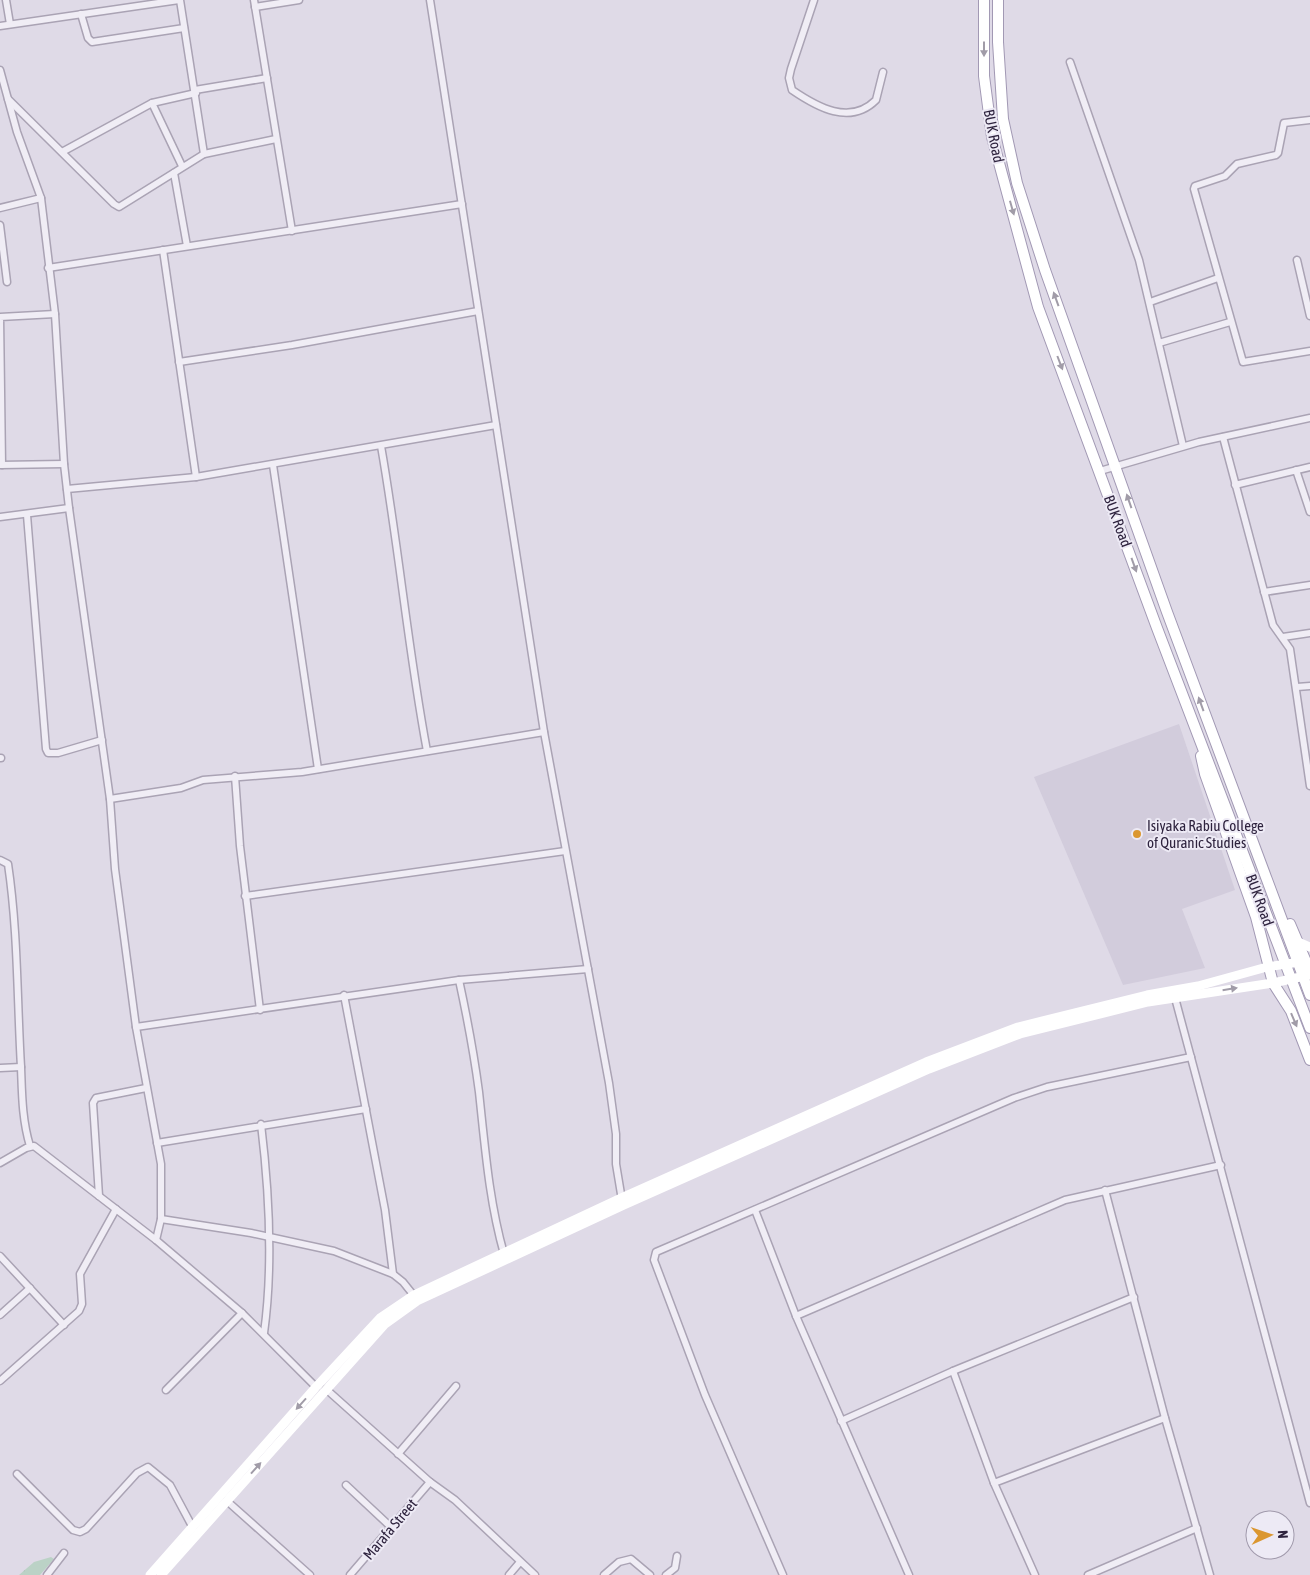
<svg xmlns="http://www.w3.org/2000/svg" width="1310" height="1575" font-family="'Asap Condensed',sans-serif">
	<defs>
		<pattern id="grass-tufts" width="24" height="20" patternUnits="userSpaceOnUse" patternTransform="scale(1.25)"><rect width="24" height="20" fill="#bbd2c6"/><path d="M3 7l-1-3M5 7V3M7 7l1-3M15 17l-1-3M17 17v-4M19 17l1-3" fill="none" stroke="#a1b4ab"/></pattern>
	</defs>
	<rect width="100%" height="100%" fill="#dfdae7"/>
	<path fill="#d2ccdc" d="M1179,724L1235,890L1182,909L1205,968L1123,985L1034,777Z"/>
	<path fill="url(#grass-tufts)" d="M51,1557L54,1559L40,1575H19L34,1562Z"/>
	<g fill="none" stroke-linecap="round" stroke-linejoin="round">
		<g stroke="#aaa3b4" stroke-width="9">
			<g id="street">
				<path d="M6,0L10,24"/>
				<path d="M180,0L204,154"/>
				<path d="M254,0L292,231"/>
				<path d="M430,0L544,732L609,1083L616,1134V1164L622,1200"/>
				<path d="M814,0L791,69L789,78L792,90C817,107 850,126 876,100L883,72"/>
				<path d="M255,7L299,0"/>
				<path d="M81,14L88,38L92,42L184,28"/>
				<path d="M0,26L179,0"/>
				<path d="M1070,62L1139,260L1183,446"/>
				<path d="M0,70L17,132L41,198L55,314L64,464L69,508L110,799L115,869L136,1027L161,1164V1219L156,1240"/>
				<path d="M195,90L267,78"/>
				<path d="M8,99L114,204L119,207L204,154L276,139"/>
				<path d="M152,103L182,166"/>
				<path d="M1310,120L1284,123L1278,153L1276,155L1237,164L1225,176L1195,186L1194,189L1243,362L1310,351"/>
				<path d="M62,152L152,103L196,93"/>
				<path d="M174,173L187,246"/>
				<path d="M0,208L41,198"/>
				<path d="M0,225L7,282"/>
				<path d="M163,250L196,477"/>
				<path d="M1297,260L1310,316"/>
				<path d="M48,268L462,204"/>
				<path d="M1150,302L1218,278"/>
				<path d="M1159,343L1230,322"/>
				<path d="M179,362L292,345L478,311"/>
				<path d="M1223,437L1273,625L1290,649L1310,786"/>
				<path d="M381,446C399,548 408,650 427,751"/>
				<path d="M0,465L64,464"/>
				<path d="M2,465L0,317L55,314"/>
				<path d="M273,465L318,769"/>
				<path d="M1296,470L1310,512"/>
				<path d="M1100,471L1199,442L1310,418"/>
				<path d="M1235,485L1310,467"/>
				<path d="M67,489L196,477L496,425"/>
				<path d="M27,515L46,749L48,753H58L102,740"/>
				<path d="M0,517L69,508"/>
				<path d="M1264,592L1310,585"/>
				<path d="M1283,637L1310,633"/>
				<path d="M1297,687L1310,686"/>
				<path d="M0,758H1"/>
				<path d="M235,776L240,846L260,1010"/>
				<path d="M110,799L181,788L203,780L302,772L544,732"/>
				<path d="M0,860L8,864C18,931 17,999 21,1067C22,1093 22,1120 30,1146"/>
				<path d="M245,896L565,851"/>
				<path d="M459,980C467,1017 474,1054 479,1092C485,1147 489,1201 504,1254"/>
				<path d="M1174,994L1310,1503"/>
				<path d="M344,995L385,1210L393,1274"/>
				<path d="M136,1027L459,980L588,969"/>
				<path d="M0,1068L21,1067"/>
				<path d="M261,1124C269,1190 273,1268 264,1333"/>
				<path d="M157,1143L366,1109"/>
				<path d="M0,1163L26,1148L34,1146L156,1240L242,1313L316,1387"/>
				<path d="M1105,1190L1165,1418L1210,1575"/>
				<path d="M99,1196L93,1103L96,1098L146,1088"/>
				<path d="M755,1210L796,1316L909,1575"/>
				<path d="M161,1219L251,1233L334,1251L393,1274L403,1282L415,1297"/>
				<path d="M0,1256L64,1325"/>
				<path d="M0,1315L30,1288"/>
				<path d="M796,1316L1065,1200L1221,1165"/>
				<path d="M953,1371L994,1483L1035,1575"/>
				<path d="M0,1381L79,1311L82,1304L80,1274L116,1209"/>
				<path d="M326,1389L430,1482L455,1500L535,1575"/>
				<path d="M166,1390L242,1313"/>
				<path d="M841,1421L953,1371L1134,1297"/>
				<path d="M398,1454L456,1386"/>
				<path d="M17,1474L73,1530L80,1532L86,1529L137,1473L148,1467L170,1485L193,1528"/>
				<path d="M994,1483L1165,1418"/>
				<path d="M346,1485L392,1528"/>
				<path d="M227,1501L310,1575"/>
				<path d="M47,1575L64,1553"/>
				<path d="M350,1575L430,1482"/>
				<path d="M509,1575L520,1562"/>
				<path d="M604,1575L619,1562L631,1559L650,1575"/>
				<path d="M666,1575L675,1568L677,1556"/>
				<path d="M783,1575L705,1395L654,1260L656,1252L1014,1098L1047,1087L1191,1057"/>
				<path d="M1088,1575L1197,1528"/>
			</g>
		</g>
		<g stroke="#a299b4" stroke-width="12">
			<g id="primary">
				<path d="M984,0V76L992,137L1038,307L1157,628L1310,1028"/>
				<path d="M998,0V42L1003,119L1017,183L1045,270L1167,612L1310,995"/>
				<path d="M1201,756L1205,774L1256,917L1273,983L1291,1011L1310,1060"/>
				<path d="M1290,924L1310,971"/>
			</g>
		</g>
		<use href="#street" stroke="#f0edf5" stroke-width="6"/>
		<g stroke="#fff" stroke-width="9">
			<path d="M1298,942L1310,947"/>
			<path d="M150,1575L316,1387L380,1318L414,1295L621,1198L926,1062L1018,1027L1147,995L1198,986L1267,967"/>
			<path d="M161,1575L385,1324L417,1301L624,1205L929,1069L1020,1034L1148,1002L1273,983"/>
		</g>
		<use href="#primary" stroke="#fff" stroke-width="10"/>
		<g stroke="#fff" stroke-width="9">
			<path d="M1267,967L1306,961"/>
			<path d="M1273,983L1310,975"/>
		</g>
	</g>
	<defs><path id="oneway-solid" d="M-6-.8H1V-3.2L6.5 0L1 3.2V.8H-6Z" transform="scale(1.25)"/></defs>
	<g fill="#a19ca8">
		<use href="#oneway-solid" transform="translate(984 49) rotate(90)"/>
		<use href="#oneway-solid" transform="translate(1012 208) rotate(74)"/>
		<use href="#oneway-solid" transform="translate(1056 299) rotate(-110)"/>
		<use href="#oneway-solid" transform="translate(1060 363) rotate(69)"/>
		<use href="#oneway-solid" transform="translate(1129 501) rotate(-109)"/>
		<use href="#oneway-solid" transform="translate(1134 565) rotate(70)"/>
		<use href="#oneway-solid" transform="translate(1201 704) rotate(-110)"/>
		<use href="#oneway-solid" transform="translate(1230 989) rotate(-9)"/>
		<use href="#oneway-solid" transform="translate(1294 1020) rotate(67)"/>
		<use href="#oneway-solid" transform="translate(301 1404) rotate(132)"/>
		<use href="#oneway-solid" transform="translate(256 1468) rotate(-48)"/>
	</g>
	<circle fill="#db9730" stroke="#edeaf5" stroke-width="2" cx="1137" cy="834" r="5"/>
	<g text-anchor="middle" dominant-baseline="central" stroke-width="4" stroke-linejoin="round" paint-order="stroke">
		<g font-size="15" fill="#2e233e" stroke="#edeaf5">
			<text transform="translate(994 136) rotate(79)">BUK Road</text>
			<text transform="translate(1118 521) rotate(70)">BUK Road</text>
			<text transform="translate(1260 900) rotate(70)">BUK Road</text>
			<text transform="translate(390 1529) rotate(-50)">Marafa Street</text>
		</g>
		<g font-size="15" fill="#2e233e" stroke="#edeaf5" text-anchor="start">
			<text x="1147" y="825">Isiyaka Rabiu College<tspan x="1147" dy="17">of Quranic Studies</tspan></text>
		</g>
	</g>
	<g transform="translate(1270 1535) rotate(87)"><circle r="24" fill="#edeaf5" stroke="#a19aac"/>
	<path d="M0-4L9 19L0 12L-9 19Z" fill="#db9730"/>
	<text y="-8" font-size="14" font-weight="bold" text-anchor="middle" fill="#2e233e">N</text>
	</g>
</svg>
